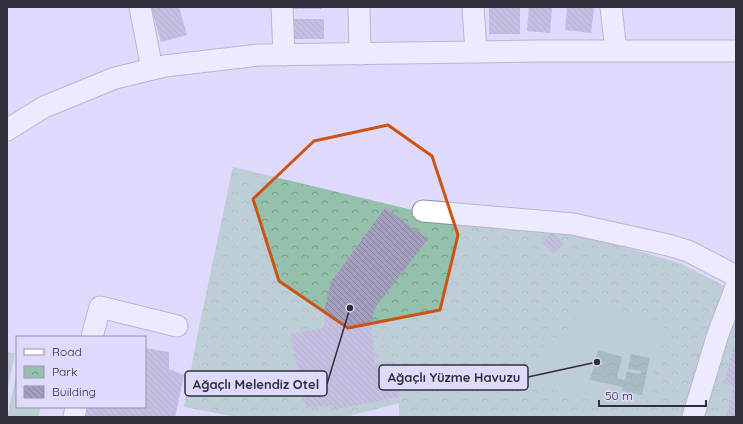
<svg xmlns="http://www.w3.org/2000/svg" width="743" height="424" font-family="Quicksand,sans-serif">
	<defs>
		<pattern id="park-crowns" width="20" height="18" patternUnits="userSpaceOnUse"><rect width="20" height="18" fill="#94c0ac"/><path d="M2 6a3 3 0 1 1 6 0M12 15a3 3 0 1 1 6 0" fill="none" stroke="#799c8d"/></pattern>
		<pattern id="water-waves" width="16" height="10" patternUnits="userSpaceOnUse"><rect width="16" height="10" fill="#669781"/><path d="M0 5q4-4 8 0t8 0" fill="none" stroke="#557c6b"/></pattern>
		<pattern id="building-back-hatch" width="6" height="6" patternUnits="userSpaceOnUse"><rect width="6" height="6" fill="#a49ebf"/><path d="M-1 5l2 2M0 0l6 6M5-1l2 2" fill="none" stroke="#86819c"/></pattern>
	</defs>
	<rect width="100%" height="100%" fill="#dfd9fc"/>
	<path fill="url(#park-crowns)" d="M233,167L446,218L564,229L682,264L736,292V417H399V403L345,417H237L184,407L198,332Z"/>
	<g fill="#94c0ac">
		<path d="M580,302L665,324L648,399L635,409L533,384L546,336L569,341Z"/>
		<path d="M7,352L15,353L7,391Z"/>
		<path d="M16,376L17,377V407H41L38,417H7Z"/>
	</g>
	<path fill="url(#water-waves)" d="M598,350L622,357L617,378L625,380L627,372L641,374V371L628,369L631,354L650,358L642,395L622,391L623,387L590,380Z"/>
	<g fill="url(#building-back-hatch)">
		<path d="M151,7H179L187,35L161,42Z"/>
		<rect x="292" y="7" width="30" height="2"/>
		<rect x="489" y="7" width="31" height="27"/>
		<path d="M529,7H552L550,33L527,31Z"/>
		<path d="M567,7L594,8L591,33L565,30Z"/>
		<rect x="293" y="19" width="31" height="20"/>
		<path d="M385,208L428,239L374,309L371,325L375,364L393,361L399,397L336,409L334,405L306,408L290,334L324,328L325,307L331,282Z"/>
		<path d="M552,232L564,244L554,254L542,242Z"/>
		<path d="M734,345L736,346V417H726L734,386L724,384Z"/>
		<path d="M145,348L169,352V369L184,375L175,417H84L87,407H145Z"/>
	</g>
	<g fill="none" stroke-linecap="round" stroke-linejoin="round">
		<g stroke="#8f89a9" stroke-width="23">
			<g id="minor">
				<path d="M140,7L152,69"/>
				<path d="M282,7L284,55"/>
				<path d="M359,7L360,54"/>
				<path d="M473,7L476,52"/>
				<path d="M611,7L616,51"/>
				<path d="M7,130L44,107L115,78L165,66L259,55L537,51H736"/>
				<path d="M423,211L573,224L668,245L688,251L736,276"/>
				<path d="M92,337L100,307L177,326"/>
				<path d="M74,417L76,407"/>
				<path d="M693,417L718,334L736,287"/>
			</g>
		</g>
		<use href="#minor" stroke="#fff" stroke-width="21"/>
	</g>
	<path d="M0 0H743V424H0ZM388,125L432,156L458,235L440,310L348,328L279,281L253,199L314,141Z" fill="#dfd9fc" fill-opacity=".55" fill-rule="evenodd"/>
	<path fill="none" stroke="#cd5313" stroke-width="3" stroke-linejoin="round" d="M388,125L432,156L458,235L440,310L348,328L279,281L253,199L314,141Z"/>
	<path fill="none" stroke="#312f3c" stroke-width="1.5" d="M597 362L528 377M350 308L327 384"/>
	<g fill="#312f3c" stroke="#dfd9fc" stroke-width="1.5">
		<circle cx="597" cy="362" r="4"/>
		<circle cx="350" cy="308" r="4"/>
	</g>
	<g fill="#dfd9fc" stroke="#312f3c" stroke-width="1.5">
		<rect x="379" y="365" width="149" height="25" rx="4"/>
		<rect x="185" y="371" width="142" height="25" rx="4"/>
	</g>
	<g font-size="13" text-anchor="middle" font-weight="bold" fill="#312f3c">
		<text x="454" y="382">Ağaçlı Yüzme Havuzu</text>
		<text x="256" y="389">Ağaçlı Melendiz Otel</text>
	</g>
	<rect width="743" height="424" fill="none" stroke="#312f3c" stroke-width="16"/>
	<rect x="16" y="336" width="130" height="72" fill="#dfd9fc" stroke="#9995af"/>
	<rect x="24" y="349" width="20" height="6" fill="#ffffff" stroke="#9995af"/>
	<text x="52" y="356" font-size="12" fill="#312f3c">Road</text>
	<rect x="24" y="366" width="20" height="12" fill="url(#park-crowns)" stroke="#9995af"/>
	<text x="52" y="376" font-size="12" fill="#312f3c">Park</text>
	<rect x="24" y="386" width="20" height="12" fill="url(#building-back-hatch)" stroke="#9995af"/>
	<text x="52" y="396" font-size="12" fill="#312f3c">Building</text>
	<path d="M599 400v6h107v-6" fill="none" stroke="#312f3c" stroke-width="2"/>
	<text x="605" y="400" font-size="12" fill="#312f3c" stroke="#dfd9fc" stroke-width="3" paint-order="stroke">50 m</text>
</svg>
